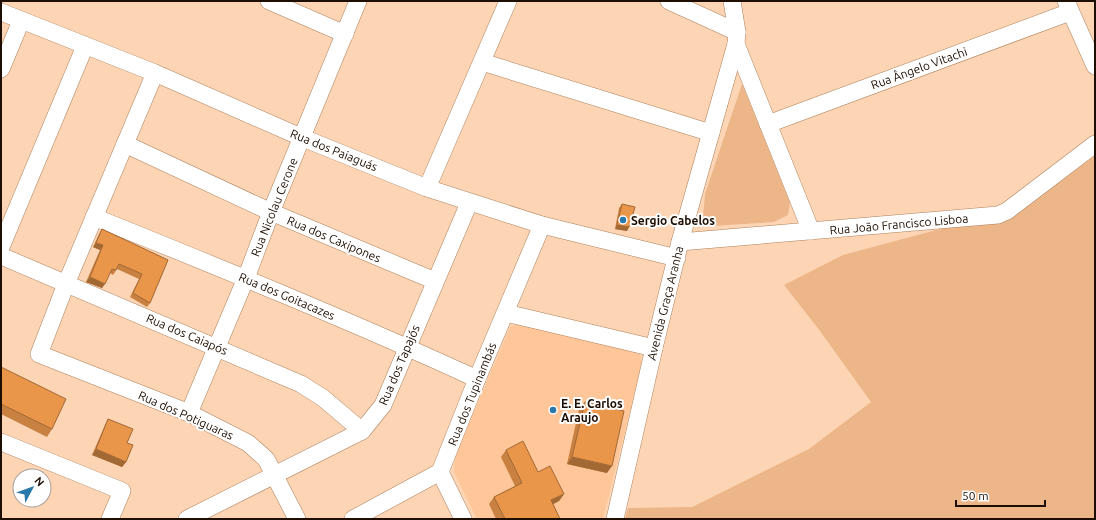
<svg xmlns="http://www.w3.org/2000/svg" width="1096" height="520" font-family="Ubuntu,sans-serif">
	<rect width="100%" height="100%" fill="#fdd5b5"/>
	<path fill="#ffc799" d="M522,323L631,349L640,354L642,363L603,519H477L454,472L455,457L510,327Z"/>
	<g fill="#edb689">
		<path d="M742,84L790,203L788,215L774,222L712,226L703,217L705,194Z"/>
		<path d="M1095,144V519H625L628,508L692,507L809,449L871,402L820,331L784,285L843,255L1007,211Z"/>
	</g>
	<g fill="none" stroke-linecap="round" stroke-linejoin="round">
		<g stroke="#ad805a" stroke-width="18">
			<g id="minor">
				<path d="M269,1L345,34"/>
				<path d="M669,1L737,32"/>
				<path d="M732,1L737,32L736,44L811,231"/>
				<path d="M1066,1L1095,66"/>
				<path d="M1,12L155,73L303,138L427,188L542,225L677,258"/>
				<path d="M482,62L711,133"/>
				<path d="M1,69L21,21"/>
				<path d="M155,73L66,284L39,354L189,413L248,443L266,459L297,519"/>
				<path d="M768,124L1070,12"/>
				<path d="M125,144L271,212L435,281"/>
				<path d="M427,188L508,1"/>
				<path d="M94,217C223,269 351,321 477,379"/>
				<path d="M680,242L998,215L1007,211L1095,144"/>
				<path d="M1,247L85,46"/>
				<path d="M1,256L301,384L323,398L362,431"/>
				<path d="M506,313L654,348"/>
				<path d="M189,413L246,278L271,212L358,1"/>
				<path d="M1,442L122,491L110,519"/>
				<path d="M440,472L463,519"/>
				<path d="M187,519L362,431L383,405L469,203"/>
				<path d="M353,519L440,472L477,379L542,225"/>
				<path d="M615,519L654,348L680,242L736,44"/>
			</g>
		</g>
		<use href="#minor" stroke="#fff" stroke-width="17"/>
	</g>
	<g fill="#c88140">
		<path d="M622,204L629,227L627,231L615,229L619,208Z"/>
		<path d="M102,229L168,260L150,303L147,307L130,297L139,279L117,269L113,275L110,273L102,288L86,282L100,250L93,247L99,234Z"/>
		<path d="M1,367L52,429L47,437L1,414Z"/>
		<path d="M585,402L607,473L567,464L579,409Z"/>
		<path d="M108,419L127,443L126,462L122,467L92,455L105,425Z"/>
		<path d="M506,450L538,472L564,494L559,501L553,504L560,519H496L489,504L494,497L515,486L501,457Z"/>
	</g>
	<g fill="#a36934">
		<path d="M617,225L629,227L627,231L615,229Z"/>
		<path d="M96,243L103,245L100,250L93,247Z"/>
		<path d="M90,277L105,284L102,288L86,282Z"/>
		<path d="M96,449L126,462L122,467L92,455Z"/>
		<path d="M572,457L612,466L607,473L567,464Z"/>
		<path d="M564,494L559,501L546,508L551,500Z"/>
	</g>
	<g fill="#e9964b" stroke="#a36934">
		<path d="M622,204L635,207L629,227L617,225Z"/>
		<path d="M102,229L168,260L150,303L133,293L142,274L119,264L116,270L112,269L105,284L90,277L103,245L96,243Z"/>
		<path d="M1,367L66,399L52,429L1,404Z"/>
		<path d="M585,402L624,411L612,466L572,457Z"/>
		<path d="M108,419L133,429L127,443L133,445L126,462L96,449Z"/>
		<path d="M523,441L538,472L550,466L564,494L551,500L560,519H505L494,497L522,483L506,450Z"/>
	</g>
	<g fill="#2978aa" stroke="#fff" stroke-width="1.5">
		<circle cx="623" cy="220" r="4"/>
		<circle cx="553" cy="410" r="4"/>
	</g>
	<g text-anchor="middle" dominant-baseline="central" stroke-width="4" stroke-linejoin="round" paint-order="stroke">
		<g font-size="12" fill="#1e0d01" stroke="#fff">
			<text transform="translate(919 68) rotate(-20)">Rua Ângelo Vitachi</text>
			<text transform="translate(334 150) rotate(22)">Rua dos Paiaguás</text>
			<text transform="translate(274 207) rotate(-68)">Rua Nicolau Cerone</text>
			<text transform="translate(899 224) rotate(-5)">Rua João Francisco Lisboa</text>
			<text transform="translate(334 239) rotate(23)">Rua dos Caxipones</text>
			<text transform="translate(287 296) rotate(23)">Rua dos Goitacazes</text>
			<text transform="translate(665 303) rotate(-76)">Avenida Graça Aranha</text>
			<text transform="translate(187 334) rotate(23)">Rua dos Caiapós</text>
			<text transform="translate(399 365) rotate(-67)">Rua dos Tapajós</text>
			<text transform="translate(472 394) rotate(-68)">Rua dos Tupinambás</text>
			<text transform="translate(186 415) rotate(24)">Rua dos Potiguaras</text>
		</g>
		<g font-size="12" font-weight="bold" fill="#1e0d01" stroke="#fff" text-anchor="start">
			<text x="631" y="220">Sergio Cabelos</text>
			<text x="561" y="403">E. E. Carlos<tspan x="561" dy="14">Araujo</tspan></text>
		</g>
	</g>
	<rect width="1096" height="520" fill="none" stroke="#1e0d01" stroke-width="4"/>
	<g transform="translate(32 488) rotate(49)"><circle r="19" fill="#ffffff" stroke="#a59e99"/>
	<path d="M0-3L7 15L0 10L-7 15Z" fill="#2978aa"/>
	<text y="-6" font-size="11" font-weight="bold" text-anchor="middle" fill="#1e0d01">N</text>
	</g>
	<path d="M956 500v6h89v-6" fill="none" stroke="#1e0d01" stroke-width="2"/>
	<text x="962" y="500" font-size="12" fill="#1e0d01" stroke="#ffffff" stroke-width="3" paint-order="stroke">50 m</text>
</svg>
